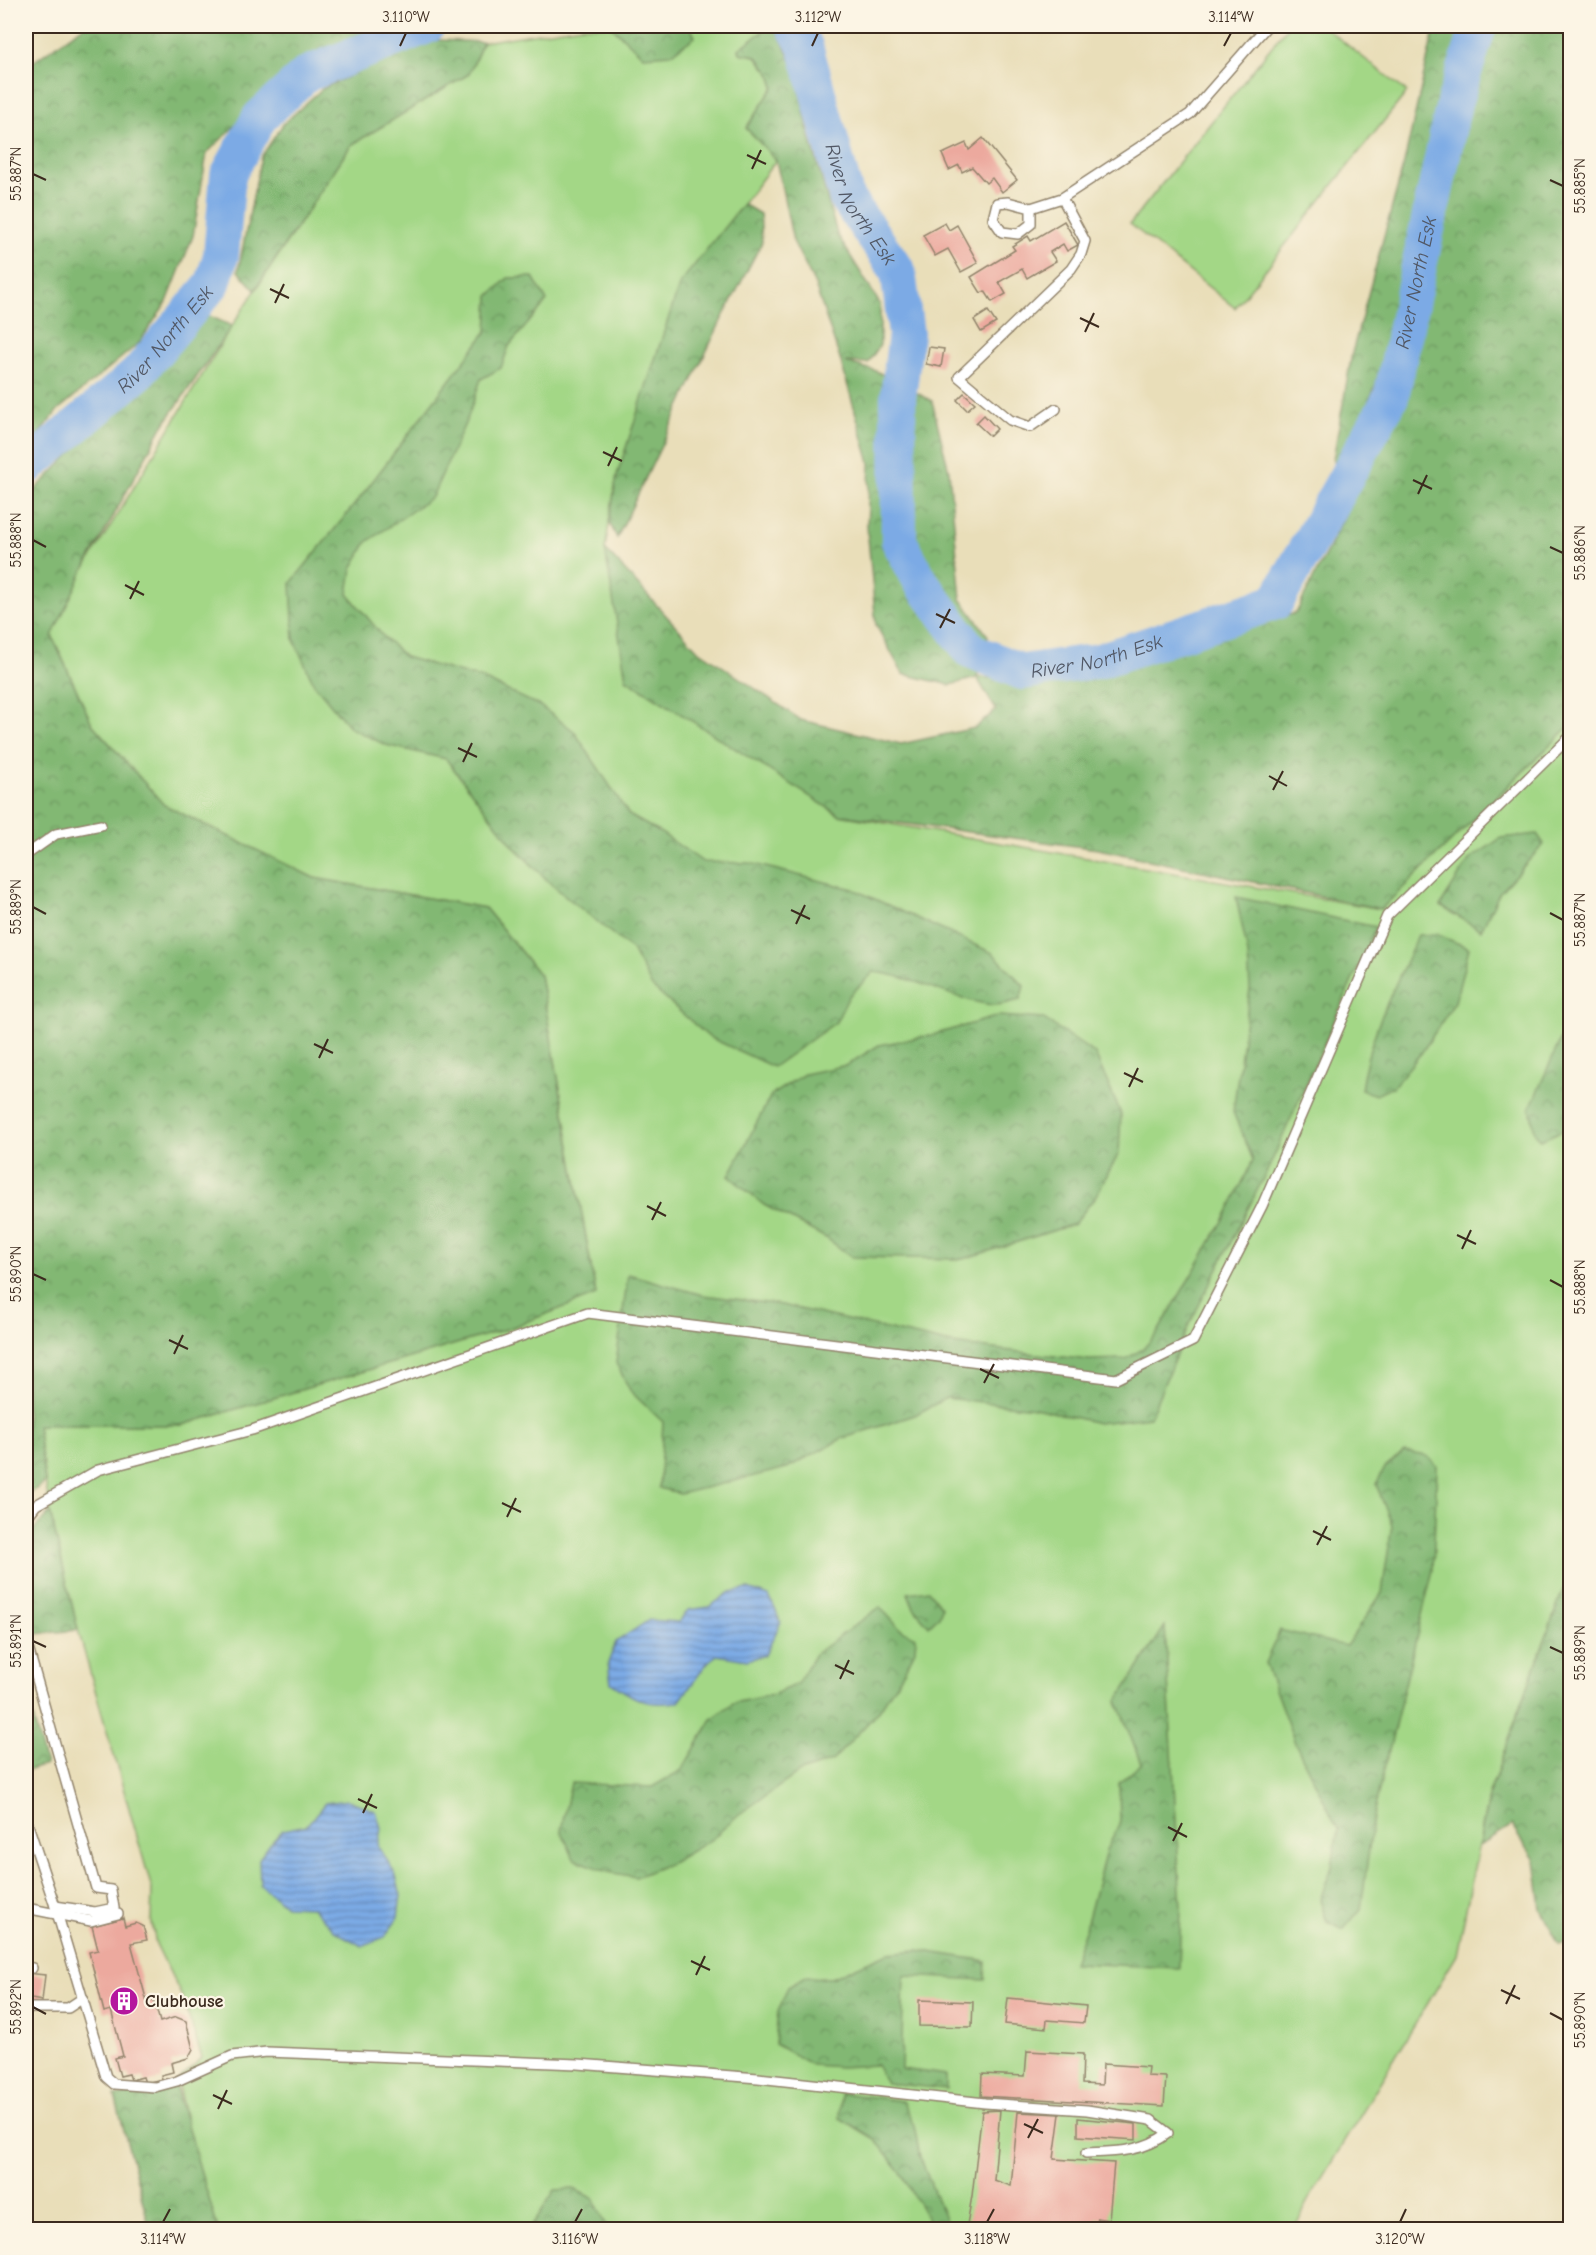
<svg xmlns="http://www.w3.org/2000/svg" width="1596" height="2255" font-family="'Comic Neue',sans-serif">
	<defs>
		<pattern id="forest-crowns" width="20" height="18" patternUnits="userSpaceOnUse" patternTransform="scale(1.5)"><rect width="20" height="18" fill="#82b873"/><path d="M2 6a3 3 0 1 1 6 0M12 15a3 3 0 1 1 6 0" fill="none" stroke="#6c965e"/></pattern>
		<pattern id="water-rules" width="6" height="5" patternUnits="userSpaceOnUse" patternTransform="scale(1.5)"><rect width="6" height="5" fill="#7baae5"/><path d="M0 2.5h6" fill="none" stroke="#668bb9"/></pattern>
	</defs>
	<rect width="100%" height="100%" fill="#fcf5e5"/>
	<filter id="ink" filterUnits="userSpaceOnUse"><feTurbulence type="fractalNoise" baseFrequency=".0167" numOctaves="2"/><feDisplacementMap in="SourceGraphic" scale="12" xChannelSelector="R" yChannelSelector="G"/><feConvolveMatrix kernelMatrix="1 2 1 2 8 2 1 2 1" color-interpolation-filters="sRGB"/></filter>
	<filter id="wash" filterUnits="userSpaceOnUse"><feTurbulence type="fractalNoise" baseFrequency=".008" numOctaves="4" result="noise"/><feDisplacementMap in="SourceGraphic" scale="24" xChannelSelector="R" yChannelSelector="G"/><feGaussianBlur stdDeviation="1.35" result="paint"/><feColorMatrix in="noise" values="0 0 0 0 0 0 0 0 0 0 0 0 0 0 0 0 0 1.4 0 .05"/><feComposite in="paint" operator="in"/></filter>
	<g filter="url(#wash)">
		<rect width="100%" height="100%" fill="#e9deb9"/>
		<g fill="#a3d786" stroke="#6f8052" stroke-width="1.5">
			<path d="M582,26H770L739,49L740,53L756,56L770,74L774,87L746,128L776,160L735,215L617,475L605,549L839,815L1381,909L1570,726V1571L1488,1797L1457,1955L1313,2193L1294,2229H211L177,2081L202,2058L183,1999L156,1944L151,1919L152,1889L78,1630L50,1512L37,1425H182L510,1328L596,1294L540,975L485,908L314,878L164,805L92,724L52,635L83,571L232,326L351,145L469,74L483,42Z"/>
			<path d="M1288,26H1323L1407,92L1235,308L1130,224Z"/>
		</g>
		<g fill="url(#forest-crowns)" stroke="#5e7148" stroke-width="1.5">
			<path d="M84,26H389L298,64L207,153L193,236L167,302L139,343L58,410L26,450V67Z"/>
			<path d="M611,26H690L695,37L671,54L643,56Z"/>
			<path d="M770,26H775L794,67L809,133L837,234L880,304V345L868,363L845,362L876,371L932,401L949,471L961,599L988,636L977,677L1039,681L1102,669L1296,613L1402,401L1463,119L1492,26L1570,27V726L1381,909L1098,849L839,815L626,679L605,549L697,649L801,720L901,744L975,728L996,710L977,678L950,685L903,674L876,625L867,526L870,463L841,362L815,285L793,241L776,160L746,128L774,87L770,74L756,56L740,53L739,49Z"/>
			<path d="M1435,26H1467L1376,384L1341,471L1333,459L1352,353L1404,163Z"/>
			<path d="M438,40L483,42L469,74L351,145L255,290L238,271L261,157L283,124L322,89L377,63Z"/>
			<path d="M743,204L760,214L762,242L721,321L617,538L609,522L617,475L680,283Z"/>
			<path d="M533,277L547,301L509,346L501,368L481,379L468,417L432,497L367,542L352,569L348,594L382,635L405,657L483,679L540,706L574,731L629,815L661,833L703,862L750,863L853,889L993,953L1024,986L1020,1000C1011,1002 1000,1006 992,1005C950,999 916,977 874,972L849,996L836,1022L773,1067L709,1037L652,987L632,950L552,885L514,847L446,759L386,745L350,728L314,684L294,640L291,583L359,499L487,331L489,296L508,278Z"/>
			<path d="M205,314L232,326L162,427L83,571L52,636L92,724L164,805L314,878L485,908L540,975L596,1295L510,1328L182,1425H37L45,1482L26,1497V499L76,448L142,391Z"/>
			<path d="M1537,834L1544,844L1500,892L1481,930L1440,906L1469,860L1501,838Z"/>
			<path d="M1236,897L1376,927L1270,1165L1188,1327L1150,1417L1098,1423L1035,1408L946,1398L915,1415L841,1439L787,1468L680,1494L659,1488L663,1422L631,1392L616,1363L628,1274L703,1295L782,1305L952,1344L1089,1360L1126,1359L1143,1349L1158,1332L1226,1216L1253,1160L1233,1112L1250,989L1248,954Z"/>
			<path d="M1436,934L1469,948L1455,1002L1422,1052L1393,1087L1376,1095L1361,1090C1368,1035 1396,985 1418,935Z"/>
			<path d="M999,1016L1044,1019L1095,1054L1121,1114L1119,1153L1095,1197L1074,1224L964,1259L852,1257L826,1238L764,1205L729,1176L771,1095L804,1074L847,1065L879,1045L932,1035Z"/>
			<path d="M1570,1018V1123L1563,1130L1541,1140L1535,1133L1530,1108Z"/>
			<path d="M1404,1452L1427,1456L1437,1466L1433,1570L1374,1811L1361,1909L1343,1930L1327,1922L1320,1900L1332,1867L1338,1829L1295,1743L1265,1663L1280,1630L1346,1646L1382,1593L1392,1525L1376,1484L1385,1468Z"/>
			<path d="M50,1512L78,1630L35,1634L26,1579V1538Z"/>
			<path d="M1570,1571V1943L1559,1944L1541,1909L1535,1860L1512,1825L1479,1846L1488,1797Z"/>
			<path d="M928,1590L942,1607L939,1616L929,1626L914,1608L908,1593Z"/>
			<path d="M880,1607L900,1629L916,1637L915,1650L905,1670L878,1712L832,1761L800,1772L738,1815L712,1839L673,1862L636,1877L608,1872L574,1859L561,1830L571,1783L652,1787L682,1770L712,1719L733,1703L772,1695L797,1684L815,1654Z"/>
			<path d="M1165,1626L1181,1907L1179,1968L1073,1963L1085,1930L1106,1851L1120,1822L1119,1783L1141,1764L1117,1701Z"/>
			<path d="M26,1692L46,1765L26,1771Z"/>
			<path d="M917,1950L986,1961L985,1980L904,1976L901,2069L946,2075V2089L886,2083L876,2065L841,2067L812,2065L775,2044L778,2012L788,1987L805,1977L831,1978L888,1953Z"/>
			<path d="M175,2085L218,2229H150L115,2096Z"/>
			<path d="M841,2093L902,2101L914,2125L920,2157L949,2229H933L900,2171L875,2139L840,2118Z"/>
			<path d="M574,2189L594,2199L608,2229H535L532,2226L555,2190Z"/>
		</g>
		<g fill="url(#water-rules)" stroke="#5b6a82" stroke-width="1.5">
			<path d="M748,1589L769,1596L781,1622L765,1655L747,1660L717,1655L708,1662L679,1702C645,1706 638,1701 611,1683L608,1663L616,1642L649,1620L679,1622L688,1610L709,1607L730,1592Z"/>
			<path d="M348,1800L376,1811L381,1828L378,1846L395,1873L401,1895L398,1917L385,1937L362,1946L334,1931L312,1907L286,1906L260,1885L259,1859L270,1844L283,1830L307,1825L325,1803Z"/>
		</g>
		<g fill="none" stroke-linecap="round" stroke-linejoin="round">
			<g stroke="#7baae5" stroke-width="36">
				<path id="s1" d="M794,26L805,46L847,199L898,271L906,334L898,398L899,541L921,582L970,650L1022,672L1099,661L1276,602L1391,397L1454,103L1479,26"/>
				<path id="s2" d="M26,468L137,374L213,283L221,255L228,175L260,117L307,74L427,26"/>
			</g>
		</g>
		<g id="blocks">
			<g fill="#eca99e">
				<path d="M983,138L1017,180L1002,192L992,178L986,183L972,167L962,172L959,165L949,170L942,154L966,143L969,150Z"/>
				<path d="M1064,221L1078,245L1067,251L1063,244L1050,252L1056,261L1027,278L1022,269L999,282L1006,294L992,302L985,291L981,293L971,277L1015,250L1012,246L1028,236L1031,241Z"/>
				<path d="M945,223L949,230L957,225L978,263L961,272L948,249L935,256L923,235Z"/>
				<path d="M988,311L996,323L981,332L974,320Z"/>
				<path d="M929,347L944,349L941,367L926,364Z"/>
				<path d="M964,393L975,403L967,410L957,400Z"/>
				<path d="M984,415L997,429L990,436L976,423Z"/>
				<path d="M123,1918L125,1926L136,1923L143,1926L147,1940L131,1943L147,2002L154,2000L160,2022L176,2017L186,2021L193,2049L188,2058L171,2063L173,2072L161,2075L162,2079L145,2083L143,2077L131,2080L129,2074L120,2076L115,2058L123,2056L111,2010L104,2012L89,1952L98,1950L92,1926Z"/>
				<path d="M26,1973L45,1975L42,2001L26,1998Z"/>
				<path d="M1008,1998L1086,2006L1084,2023L1047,2020L1046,2028L1005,2024Z"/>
				<path d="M919,2000L973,2002L972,2027L919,2026Z"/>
				<path d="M1027,2051L1083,2054L1082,2084L1102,2085L1103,2064L1148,2067L1147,2076L1166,2077L1164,2106L981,2096L982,2074L1025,2076Z"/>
				<path d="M1000,2110L994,2180L1011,2186L1018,2112L1060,2114L1054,2159L1114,2163L1109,2220L1097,2218L1094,2230H966L972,2196L982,2111Z"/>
				<path d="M1078,2118L1136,2124V2140L1078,2136Z"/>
			</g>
		</g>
	</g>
	<g filter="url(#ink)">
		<use href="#blocks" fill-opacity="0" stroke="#92846c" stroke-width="1.5"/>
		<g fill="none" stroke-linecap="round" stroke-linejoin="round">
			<g stroke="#92846c" stroke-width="12">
				<g id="service">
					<path d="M1031,208V224L1018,234L1002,232L993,219L997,203L1008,202L1031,208L1062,198L1190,114L1267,26"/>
					<path d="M1056,409L1030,427L1010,420L959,377L1071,269L1081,254L1085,241L1062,198"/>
					<path d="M26,855L56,834L101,825"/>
					<path d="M26,1518L36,1505L98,1470L252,1430L588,1313L1116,1379L1193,1341L1262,1206L1387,916L1570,737"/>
					<path d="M26,1641L96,1888L111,1890L114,1908L95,1912L55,1906L106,2077L114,2084L155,2087L177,2081L232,2056L267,2052L578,2064L758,2078L985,2103L1087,2110L1151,2120L1168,2133C1144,2152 1115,2152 1086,2153"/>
					<path d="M26,1819L55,1906"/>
					<path d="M26,1908L91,1921L118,1914"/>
					<path d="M26,1967L32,1968"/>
					<path d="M26,2008H68L83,1998"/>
				</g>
			</g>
			<use href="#service" stroke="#fff" stroke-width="9"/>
		</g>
	</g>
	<path fill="none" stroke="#3b2a1e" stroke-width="2" d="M400,46L406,33M812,46L818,33M1224,46L1231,33M747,155L766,164M752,169L761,150M33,174L46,180M1550,180L1563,186M270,289L289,298M275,303L284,284M1080,318L1099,327M1085,332L1094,313M603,452L622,461M608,466L617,447M1413,480L1432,489M1418,494L1427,475M33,540L46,547M1550,547L1563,553M125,585L144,595M130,599L139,581M936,614L955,623M940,628L950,609M458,748L477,757M463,762L472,743M1269,776L1287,786M1273,790L1283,771M33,907L46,914M791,910L810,919M1550,913L1563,920M796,924L805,905M314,1044L333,1053M319,1058L328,1039M1124,1073L1143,1082M1129,1087L1138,1068M647,1206L666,1216M652,1220L661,1202M1457,1235L1476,1244M1462,1249L1471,1230M33,1274L46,1280M1550,1280L1563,1287M169,1340L188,1349M174,1354L183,1335M980,1369L999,1378M984,1383L994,1364M502,1503L521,1512M507,1517L516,1498M1313,1531L1331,1540M1317,1545L1327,1526M33,1641L46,1647M1550,1647L1563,1653M835,1665L854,1674M840,1679L849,1660M358,1799L377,1808M363,1813L372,1794M1168,1827L1187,1837M1173,1841L1182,1823M691,1961L710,1970M696,1975L705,1956M1501,1990L1520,1999M1506,2004L1515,1985M33,2007L46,2014M1550,2013L1563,2020M213,2095L232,2104M218,2109L227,2090M1024,2124L1043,2133M1028,2138L1038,2119M163,2222L170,2209M575,2222L582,2209M987,2222L994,2209M1400,2222L1406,2209"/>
	<defs>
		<g id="building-disc" transform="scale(1.5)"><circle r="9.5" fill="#b5179e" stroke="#fcf5e5"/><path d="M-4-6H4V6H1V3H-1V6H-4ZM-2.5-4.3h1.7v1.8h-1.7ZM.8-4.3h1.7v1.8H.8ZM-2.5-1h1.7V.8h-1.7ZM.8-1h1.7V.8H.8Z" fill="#fff"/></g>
	</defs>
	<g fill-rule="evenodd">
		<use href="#building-disc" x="124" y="2001"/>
	</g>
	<g text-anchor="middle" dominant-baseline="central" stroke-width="4.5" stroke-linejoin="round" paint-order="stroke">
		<g font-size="18" font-weight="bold" fill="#3b2a1e" stroke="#fcf5e5" text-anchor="start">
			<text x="145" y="2001">Clubhouse</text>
		</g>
		<g font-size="20" font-style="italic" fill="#515764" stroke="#fcf5e5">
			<text stroke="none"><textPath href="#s1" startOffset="192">River North Esk</textPath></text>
			<text stroke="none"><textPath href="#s1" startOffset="1344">River North Esk</textPath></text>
			<text stroke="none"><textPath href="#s2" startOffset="190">River North Esk</textPath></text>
			<text stroke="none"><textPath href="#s1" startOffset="804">River North Esk</textPath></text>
		</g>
	</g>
	<rect width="1596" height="2255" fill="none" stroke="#fcf5e5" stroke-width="66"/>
	<rect x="33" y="33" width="1530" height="2189" fill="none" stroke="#3b2a1e" stroke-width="2"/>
	<g font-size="15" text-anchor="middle" fill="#3b2a1e">
		<text x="406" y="22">3.110°W</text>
		<text x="818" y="22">3.112°W</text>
		<text x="1231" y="22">3.114°W</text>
		<text transform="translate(16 174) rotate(-90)" y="5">55.887°N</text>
		<text transform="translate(1580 186) rotate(-90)" y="5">55.885°N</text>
		<text transform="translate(16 540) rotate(-90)" y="5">55.888°N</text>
		<text transform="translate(1580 553) rotate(-90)" y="5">55.886°N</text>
		<text transform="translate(16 907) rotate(-90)" y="5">55.889°N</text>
		<text transform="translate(1580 920) rotate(-90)" y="5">55.887°N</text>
		<text transform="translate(16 1274) rotate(-90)" y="5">55.890°N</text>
		<text transform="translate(1580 1287) rotate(-90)" y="5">55.888°N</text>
		<text transform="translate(16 1641) rotate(-90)" y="5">55.891°N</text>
		<text transform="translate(1580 1653) rotate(-90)" y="5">55.889°N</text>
		<text transform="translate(16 2007) rotate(-90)" y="5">55.892°N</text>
		<text transform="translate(1580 2020) rotate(-90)" y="5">55.890°N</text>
		<text x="163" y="2244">3.114°W</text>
		<text x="575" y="2244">3.116°W</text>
		<text x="987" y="2244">3.118°W</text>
		<text x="1400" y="2244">3.120°W</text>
	</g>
</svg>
